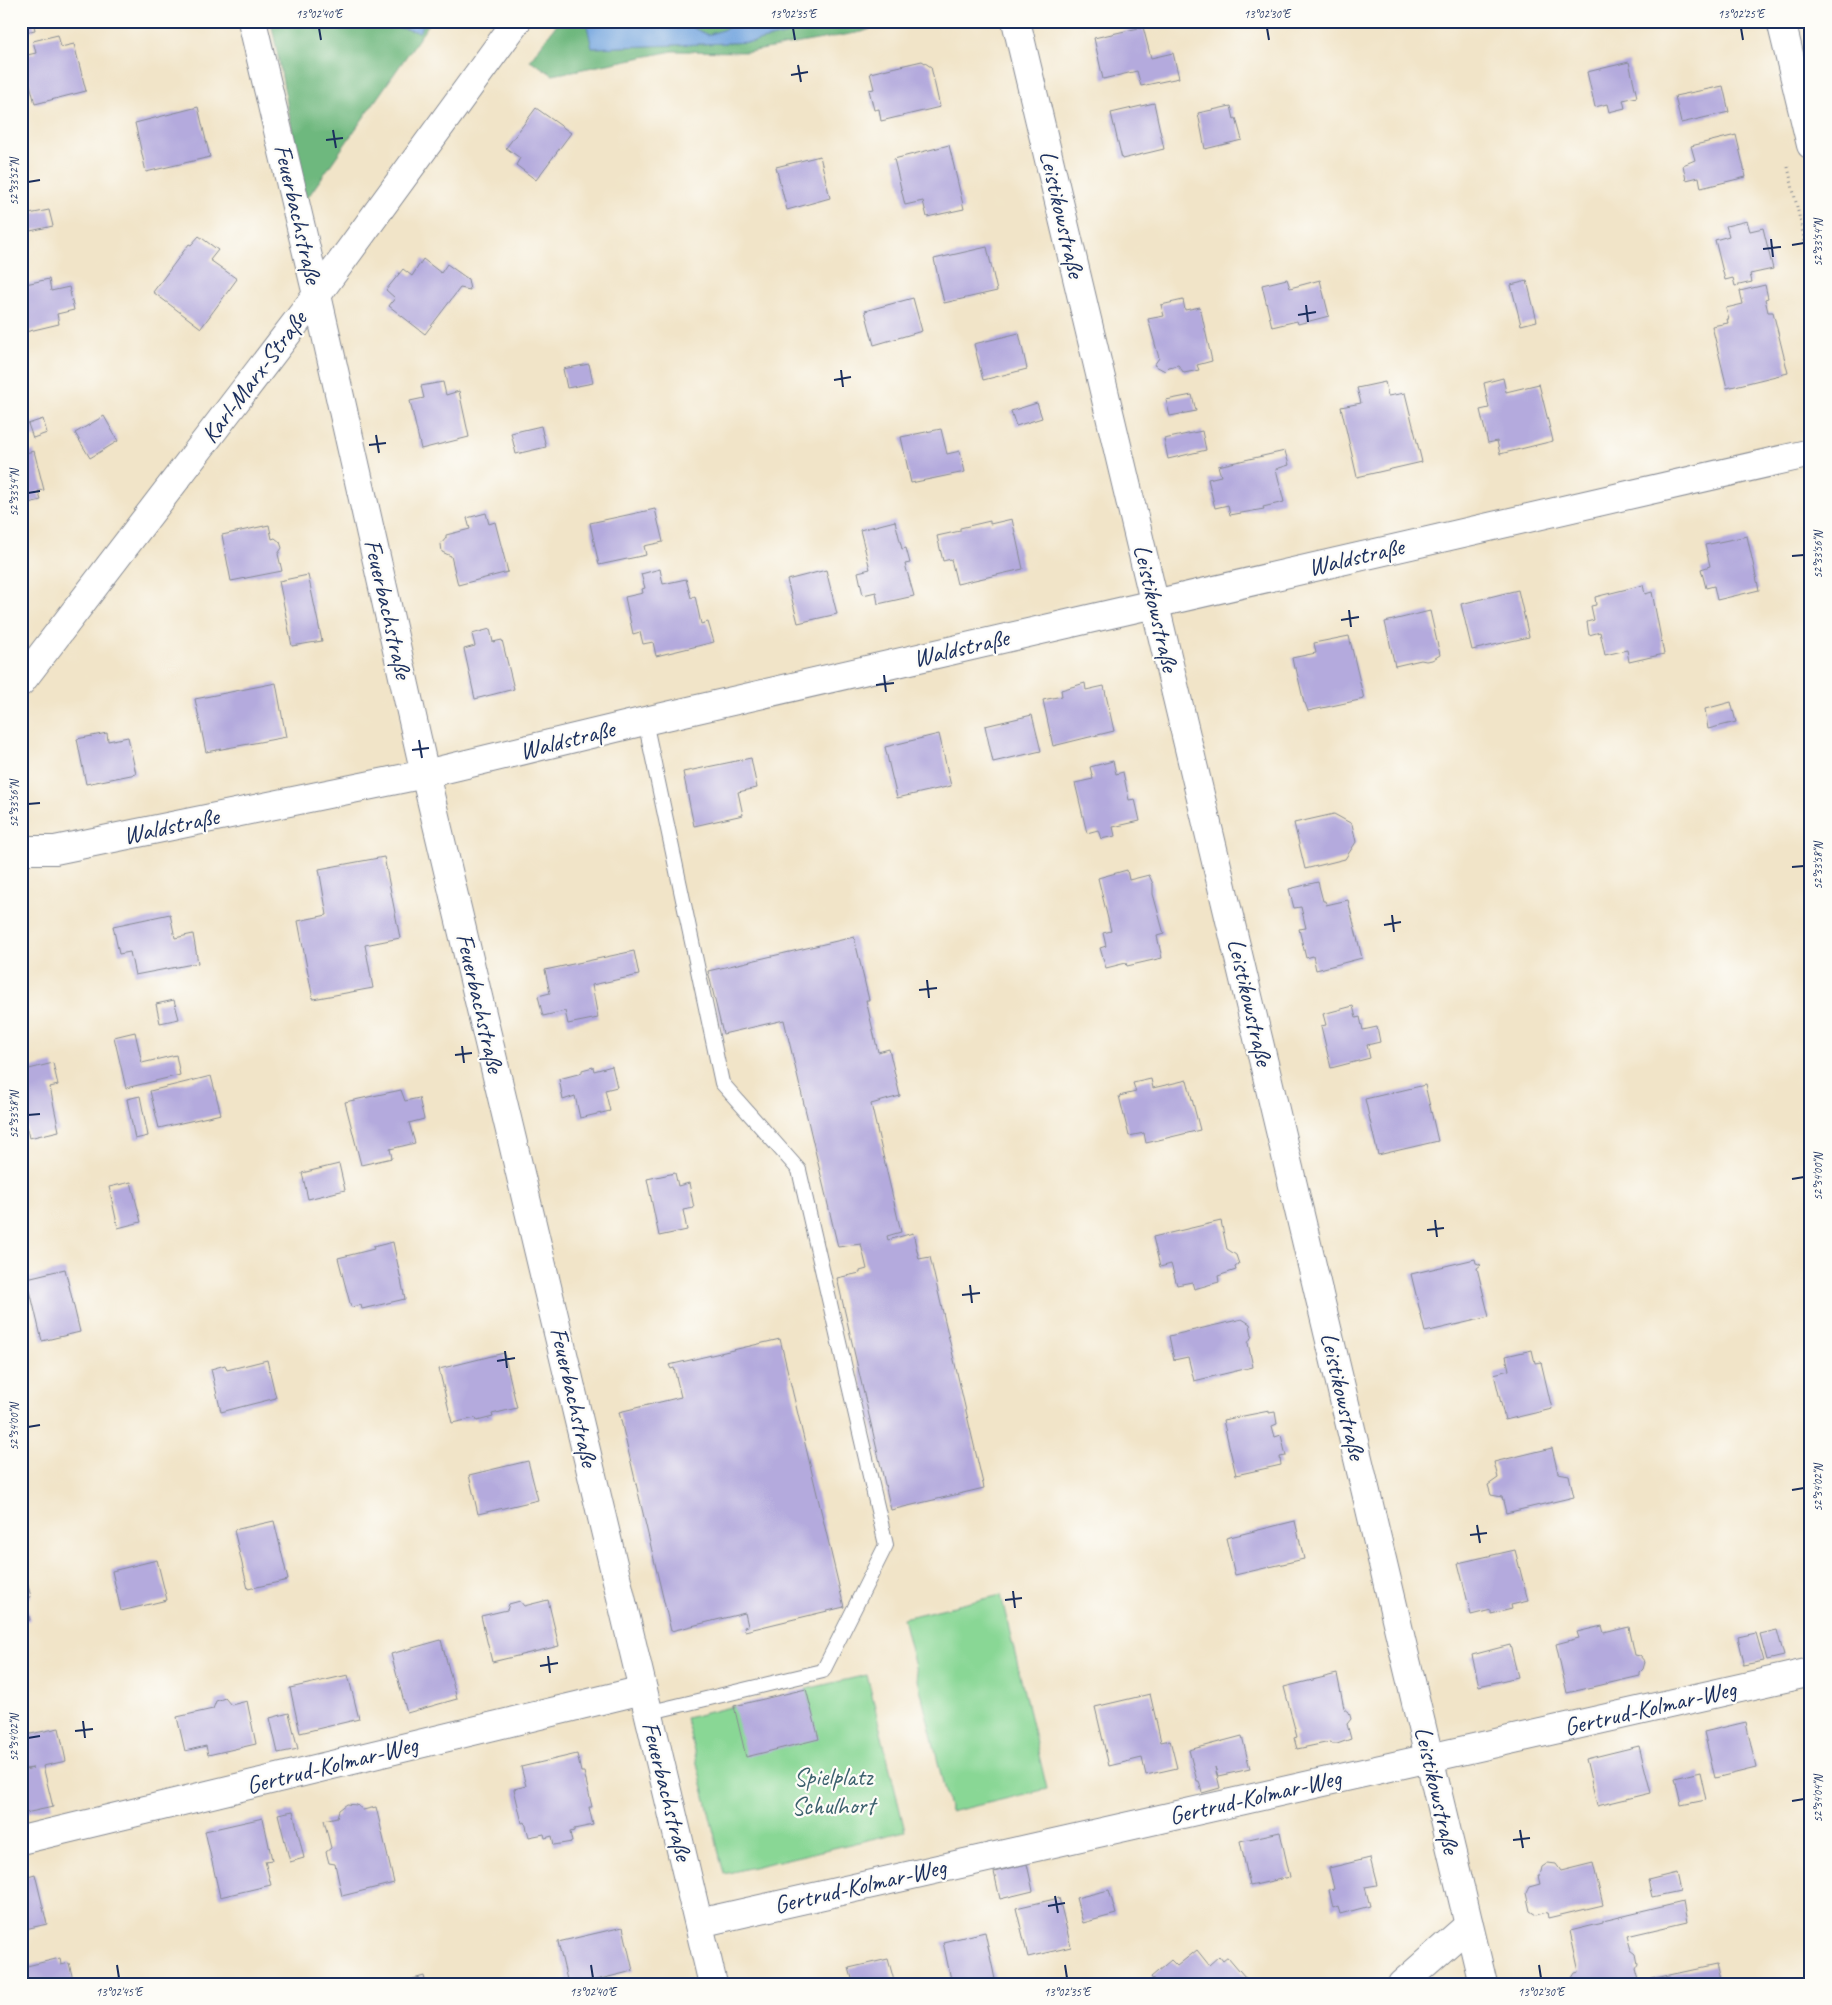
<svg xmlns="http://www.w3.org/2000/svg" width="1832" height="2005" font-family="Caveat,sans-serif">
	<rect width="100%" height="100%" fill="#fdfcf7"/>
	<filter id="ink" filterUnits="userSpaceOnUse"><feTurbulence type="fractalNoise" baseFrequency=".02" numOctaves="2"/><feDisplacementMap in="SourceGraphic" scale="10" xChannelSelector="R" yChannelSelector="G"/><feConvolveMatrix kernelMatrix="1 2 1 2 8 2 1 2 1" color-interpolation-filters="sRGB"/></filter>
	<filter id="wash" filterUnits="userSpaceOnUse"><feTurbulence type="fractalNoise" baseFrequency=".0096" numOctaves="4" result="noise"/><feDisplacementMap in="SourceGraphic" scale="20" xChannelSelector="R" yChannelSelector="G"/><feGaussianBlur stdDeviation="1.12" result="paint"/><feColorMatrix in="noise" values="0 0 0 0 0 0 0 0 0 0 0 0 0 0 0 0 0 1.4 0 .05"/><feComposite in="paint" operator="in"/></filter>
	<g filter="url(#wash)">
		<rect width="100%" height="100%" fill="#f1e4c8"/>
		<g fill="#89d795" stroke="#52837a">
			<path d="M1001,1595L1047,1789L950,1812L903,1618Z"/>
			<path d="M867,1675L905,1831L724,1874L686,1718L734,1706L818,1739L806,1689Z"/>
		</g>
		<g fill="#6eb87e" stroke="#44746e">
			<path d="M271,21H395L396,27L419,32L426,21H431L306,200Z"/>
			<path d="M559,21H586L593,48L753,42L843,21H891L862,32L749,52L673,51L553,75L530,60Z"/>
			<path d="M690,21H730L728,28L708,35L693,28Z"/>
		</g>
		<g fill="#74a6df" stroke="#486a9e">
			<path d="M395,21H426L419,32L396,27Z"/>
			<path d="M586,21H690L693,28L708,35L728,28L730,21H843L753,42L592,48Z"/>
		</g>
		<g id="blocks">
			<g fill="#b4aadd">
				<path d="M21,21H33L35,30L21,33Z"/>
				<path d="M1143,27L1151,58L1173,53L1179,78L1141,86L1137,71L1103,79L1094,38Z"/>
				<path d="M58,35L61,47L74,44L86,91L35,104L23,56L36,53L33,41Z"/>
				<path d="M922,61L931,67L940,107L881,121L879,109L874,110L869,90L874,89L870,73Z"/>
				<path d="M1629,62L1637,97L1623,100L1625,108L1609,112L1607,104L1595,107L1587,72Z"/>
				<path d="M1723,86L1729,112L1681,123L1675,96Z"/>
				<path d="M1154,103L1164,149L1122,159L1111,113Z"/>
				<path d="M1231,106L1234,119L1236,118L1242,140L1205,149L1198,113Z"/>
				<path d="M198,107L210,157L146,172L135,123Z"/>
				<path d="M536,108L571,133L536,180L516,165L520,158L506,148Z"/>
				<path d="M1736,135L1746,177L1701,188L1699,177L1686,180L1683,165L1695,160L1691,146Z"/>
				<path d="M949,145L964,209L927,217L923,201L905,205L894,159Z"/>
				<path d="M820,156L830,198L787,210L776,167Z"/>
				<path d="M49,210L53,226L21,233V221L25,220L24,215Z"/>
				<path d="M1747,221L1750,231L1763,228L1773,269L1750,274L1752,282L1735,286L1733,278L1725,280L1715,240L1729,236L1726,226Z"/>
				<path d="M199,236L218,250L210,260L237,279L201,328L153,292L189,244L191,245Z"/>
				<path d="M987,247L997,291L944,303L934,259Z"/>
				<path d="M423,259L441,273L447,264L468,279L470,290L460,288L425,334L389,306L395,298L386,290L403,269L412,276Z"/>
				<path d="M49,279L51,291L69,287L74,310L57,314L59,324L21,333V285Z"/>
				<path d="M1287,279L1290,288L1320,280L1329,316L1298,324L1297,321L1272,327L1262,285Z"/>
				<path d="M1527,281L1537,321L1521,325L1511,285Z"/>
				<path d="M1765,285L1768,298L1765,299L1768,312H1773L1788,373L1727,388L1712,326L1728,323L1727,319H1729L1726,308L1743,304L1740,291Z"/>
				<path d="M913,298L922,331L874,345L865,311Z"/>
				<path d="M1183,300L1185,310L1200,307L1212,361L1197,365L1199,370L1184,373L1178,365L1169,367L1165,371L1154,365L1159,358L1148,319L1164,316L1161,305Z"/>
				<path d="M1019,333L1027,369L983,380L974,344Z"/>
				<path d="M589,364L593,383L567,388L563,369Z"/>
				<path d="M1503,378L1506,392L1539,384L1553,441L1500,454L1497,441L1488,443L1480,410L1489,408L1484,383Z"/>
				<path d="M443,382L446,395L459,391L469,437L421,449L410,401L424,398L421,386Z"/>
				<path d="M1385,382L1388,396L1405,393L1422,462L1357,477L1341,407L1361,403L1357,388Z"/>
				<path d="M1192,395L1196,411L1170,416L1166,400Z"/>
				<path d="M1037,403L1042,418L1016,426L1011,411Z"/>
				<path d="M104,416L118,441L90,458L75,433Z"/>
				<path d="M43,419L47,433L33,438L28,424Z"/>
				<path d="M541,426L546,447L516,454L511,433Z"/>
				<path d="M941,429L947,454L960,451L965,472L911,483L901,437Z"/>
				<path d="M1202,431L1206,450L1168,459L1164,439Z"/>
				<path d="M34,451L44,490L38,491L41,500L25,504L23,494L21,495V454Z"/>
				<path d="M1285,451L1289,465L1276,469L1284,502L1263,507L1264,509L1230,515L1228,505L1215,508L1208,479L1221,476L1218,466Z"/>
				<path d="M655,509L663,542L644,546L646,555L599,565L590,523Z"/>
				<path d="M486,513L489,524L495,522L508,572L458,585L451,556L442,552L441,544L446,538V535L470,529L467,518Z"/>
				<path d="M1012,519L1023,569L957,584L951,559L943,561L937,536L960,531V528L990,521V524Z"/>
				<path d="M895,521L902,549L906,548L910,563L905,564L914,596L878,604L876,592L863,595L858,572L870,569L860,530Z"/>
				<path d="M269,525L272,539L275,538L280,542L282,548L278,554L282,571L231,581L222,535Z"/>
				<path d="M1747,536L1759,590L1717,600L1714,586L1706,588L1701,569L1710,566L1705,545Z"/>
				<path d="M660,569L663,584L686,579L691,598L695,596L701,624L708,622L714,642L656,656L653,642L643,644L640,632L633,634L625,597L643,593L642,589L645,588L641,574Z"/>
				<path d="M826,570L837,614L798,623L787,580Z"/>
				<path d="M308,575L322,641L292,646L279,581Z"/>
				<path d="M1643,585L1645,594L1652,592L1664,654L1629,662L1627,650L1605,655L1600,632L1589,635L1587,622L1594,620L1591,606L1596,605L1595,597Z"/>
				<path d="M1518,590L1529,637L1472,650L1461,604Z"/>
				<path d="M1430,611L1440,655L1432,660L1426,661L1421,660L1395,666L1385,622Z"/>
				<path d="M490,629L493,642L502,640L514,689L475,699L464,649L475,646L472,634Z"/>
				<path d="M1349,636L1364,699L1308,711L1305,703H1304L1296,668H1294L1292,658L1316,653L1314,643Z"/>
				<path d="M276,683L286,737L206,752L195,699Z"/>
				<path d="M1085,683L1086,690L1104,686L1114,731L1053,746L1043,700L1062,696L1061,690Z"/>
				<path d="M1731,702L1736,722L1708,729L1705,709Z"/>
				<path d="M1032,715L1041,751L993,762L985,726Z"/>
				<path d="M107,733L108,741L128,737L136,774L86,784L77,739Z"/>
				<path d="M939,734L951,786L897,798L885,747Z"/>
				<path d="M751,758L757,788L738,792L743,815L694,826L683,772Z"/>
				<path d="M1113,761L1116,774L1123,772L1129,800L1135,799L1140,821L1113,827L1115,836L1101,839L1098,830L1087,833L1075,783L1093,779L1090,767Z"/>
				<path d="M1334,814L1352,824L1356,842L1345,859L1305,869L1294,823Z"/>
				<path d="M384,857L400,938L365,945L373,988L313,999L298,921L327,915L319,869Z"/>
				<path d="M1127,870L1129,880L1149,875L1153,884V894L1164,934L1157,936L1162,958L1127,966L1126,963L1106,968L1100,948L1106,946L1103,933L1111,931L1098,878Z"/>
				<path d="M1318,882L1323,901H1325L1326,905L1348,900L1362,958L1316,970L1313,956L1306,958L1299,929L1306,928L1301,907L1294,908L1289,889Z"/>
				<path d="M170,914L175,938L193,934L198,963L135,975L130,952L119,954L113,926Z"/>
				<path d="M854,937L869,1000H866L878,1052L889,1049L900,1096L871,1104L901,1232L887,1236L888,1240L913,1233L919,1259L930,1257L984,1488L891,1510L837,1278L860,1273V1271L867,1269L861,1244L838,1247L784,1020L723,1034L708,971Z"/>
				<path d="M634,951L639,975L592,985L598,1018L568,1024L565,1011L543,1016L538,996L550,993L545,970Z"/>
				<path d="M174,1000L179,1019L160,1023L156,1004Z"/>
				<path d="M1353,1006L1356,1018L1360,1017L1363,1030L1377,1027L1380,1042L1367,1045L1370,1058L1331,1068L1321,1026L1326,1025L1323,1014Z"/>
				<path d="M135,1032L142,1063L176,1055L180,1075L126,1088L114,1037Z"/>
				<path d="M53,1063L58,1085L50,1087L59,1131L29,1138L21,1103V1071Z"/>
				<path d="M612,1066L617,1087L605,1090L610,1111L580,1118L575,1096L563,1100L559,1079L582,1073V1070L593,1067L594,1071Z"/>
				<path d="M211,1076L221,1114L159,1128L150,1091Z"/>
				<path d="M1151,1079L1153,1088L1187,1080L1200,1130L1146,1143L1144,1133L1129,1136L1119,1096L1136,1092L1133,1083Z"/>
				<path d="M1425,1085L1438,1141L1378,1155L1365,1099Z"/>
				<path d="M401,1090L405,1101L419,1098L424,1119L409,1123L415,1143L390,1149L392,1158L361,1165L345,1102Z"/>
				<path d="M140,1096L148,1136L135,1139L127,1099Z"/>
				<path d="M339,1164L345,1190L308,1199L302,1173Z"/>
				<path d="M675,1173L678,1186L689,1183L694,1208L683,1210L687,1230L659,1236L647,1179Z"/>
				<path d="M131,1182L141,1222L118,1228L109,1187Z"/>
				<path d="M1221,1221L1227,1249L1236,1255L1239,1264L1235,1267L1236,1270L1218,1276L1219,1282L1194,1289L1192,1282L1177,1285L1171,1264L1160,1267L1153,1237Z"/>
				<path d="M393,1242L405,1299L362,1309L361,1305L351,1307L338,1258L374,1249L373,1247Z"/>
				<path d="M1475,1259L1476,1263L1481,1265L1477,1268L1489,1317L1425,1332L1411,1274Z"/>
				<path d="M65,1269L80,1332L42,1341L27,1278Z"/>
				<path d="M1242,1319L1250,1324L1252,1336L1248,1343L1253,1367L1194,1381L1188,1357L1174,1360L1169,1336Z"/>
				<path d="M780,1339L844,1607L745,1631L744,1627L748,1626L745,1613L671,1631L619,1412L681,1397L674,1368L671,1369L669,1365Z"/>
				<path d="M1532,1350L1535,1363L1541,1362L1552,1409L1505,1420L1494,1374L1509,1370L1506,1356Z"/>
				<path d="M504,1353L517,1408L492,1414L493,1417L477,1421L476,1418L452,1423L439,1369Z"/>
				<path d="M267,1360L276,1398L221,1412L211,1369L225,1365L227,1370Z"/>
				<path d="M1269,1411V1413L1275,1412L1277,1424L1272,1426L1275,1437L1281,1435L1286,1456L1280,1457L1281,1465L1236,1475L1223,1420Z"/>
				<path d="M1552,1448L1558,1473L1569,1475L1574,1497L1506,1513L1502,1497L1491,1495L1488,1485L1498,1478L1494,1462Z"/>
				<path d="M528,1461L538,1500L478,1514L469,1475Z"/>
				<path d="M274,1521L288,1580L248,1589L234,1530Z"/>
				<path d="M1295,1521L1304,1559L1235,1575L1226,1538Z"/>
				<path d="M1515,1550L1528,1601L1511,1605L1512,1609L1491,1614V1610L1471,1615L1458,1563Z"/>
				<path d="M157,1560L167,1600L121,1611L112,1571Z"/>
				<path d="M26,1578L31,1597L25,1599L30,1620L21,1622V1579Z"/>
				<path d="M548,1600L559,1646L492,1662L481,1616L507,1610L509,1604L520,1601L524,1606Z"/>
				<path d="M1602,1626L1604,1633L1629,1627L1635,1655L1640,1656L1645,1662L1643,1669L1640,1672V1676L1567,1693L1556,1644L1579,1638L1577,1632Z"/>
				<path d="M1777,1630L1784,1656L1767,1660L1760,1634Z"/>
				<path d="M1756,1633L1764,1661L1743,1665L1744,1663L1738,1637Z"/>
				<path d="M441,1640L457,1699L407,1713L391,1654Z"/>
				<path d="M1510,1645L1518,1677L1479,1686L1472,1655Z"/>
				<path d="M1337,1674L1344,1708L1349,1712L1351,1719L1347,1724L1351,1739L1337,1744H1331L1330,1742L1297,1749L1294,1738L1297,1737L1284,1687Z"/>
				<path d="M348,1675L359,1719L300,1733L290,1688Z"/>
				<path d="M806,1689L819,1739L746,1757L734,1706Z"/>
				<path d="M1150,1694L1161,1742L1170,1740L1177,1768L1146,1775L1142,1758L1109,1766L1095,1707Z"/>
				<path d="M225,1698L231,1705L247,1701L256,1744L208,1755L206,1746L185,1751L177,1717L213,1709L216,1701Z"/>
				<path d="M289,1713L298,1749L278,1753L270,1718Z"/>
				<path d="M1746,1722L1756,1768L1715,1778L1704,1732Z"/>
				<path d="M59,1728L66,1761L43,1766L53,1807L21,1814V1771L33,1768L25,1769L21,1754V1736Z"/>
				<path d="M1242,1736L1250,1769L1218,1776L1215,1767L1220,1788L1202,1793L1199,1781H1197L1189,1750Z"/>
				<path d="M1639,1746L1651,1793L1597,1806L1586,1759Z"/>
				<path d="M577,1754L581,1772H584L592,1807H589L593,1825L574,1829V1831L570,1832L572,1842L554,1845L552,1836L545,1838L544,1834L529,1837L525,1822L522,1823L514,1789L526,1786L521,1767Z"/>
				<path d="M1700,1772L1706,1800L1681,1805L1675,1778Z"/>
				<path d="M347,1804L357,1805L363,1810L376,1807L394,1883L342,1896L335,1864L329,1863L326,1852L331,1848L324,1820L337,1817L339,1810Z"/>
				<path d="M293,1811L304,1858L290,1862L278,1814Z"/>
				<path d="M263,1818L272,1860L265,1861L271,1885L220,1897L205,1831Z"/>
				<path d="M1280,1832L1290,1877L1250,1886L1240,1841Z"/>
				<path d="M1370,1858L1377,1885L1365,1887L1370,1906L1340,1914L1338,1906L1333,1908L1329,1890L1334,1889L1329,1868Z"/>
				<path d="M1548,1863L1556,1864L1561,1871L1593,1863L1603,1905L1548,1918L1547,1912L1536,1915L1530,1911L1526,1893L1529,1887L1540,1884L1538,1876H1540L1542,1867Z"/>
				<path d="M1027,1864L1033,1891L1000,1899L994,1872Z"/>
				<path d="M1676,1873L1680,1891L1652,1897L1648,1880Z"/>
				<path d="M35,1874L47,1924L21,1930V1878Z"/>
				<path d="M1109,1890L1116,1914L1083,1923L1076,1898Z"/>
				<path d="M1059,1898L1071,1947L1028,1957L1016,1908Z"/>
				<path d="M1683,1902L1687,1922L1627,1936L1631,1950L1636,1954L1638,1964L1635,1969L1639,1984H1573L1572,1978L1575,1973L1579,1972L1570,1931L1603,1923V1921Z"/>
				<path d="M623,1927L633,1971L580,1984H568L558,1942Z"/>
				<path d="M985,1932L996,1984H952L943,1942Z"/>
				<path d="M1197,1950L1209,1965L1219,1956L1223,1961L1228,1957L1251,1984H1156L1151,1977L1171,1960L1177,1966Z"/>
				<path d="M60,1958L61,1965L69,1963L74,1984H27L23,1967Z"/>
				<path d="M888,1959L895,1984H848L853,1982L849,1968Z"/>
				<path d="M1716,1965L1721,1984H1652L1651,1979Z"/>
				<path d="M424,1976L425,1980L430,1984H395Z"/>
			</g>
		</g>
	</g>
	<g filter="url(#ink)">
		<use href="#blocks" fill-opacity="0" stroke="#868a93" stroke-width="1"/>
		<g fill="none" stroke-linecap="round" stroke-linejoin="round">
			<g stroke="#868a93" stroke-width="16">
				<path id="lane" d="M645,721L722,1083L799,1170L886,1545L823,1671L647,1713"/>
			</g>
			<g stroke="#868a93" stroke-width="30">
				<g id="street">
					<path d="M252,21L317,295L425,774L713,1984"/>
					<path d="M1016,21L1483,1984"/>
					<path d="M1781,21L1811,145"/>
					<path d="M21,682L317,295L517,21"/>
					<path d="M21,850H55L425,774L645,721L1811,453"/>
					<path d="M21,1840L643,1690"/>
					<path d="M699,1923L1811,1672"/>
					<path d="M1402,1984L1469,1925"/>
				</g>
			</g>
			<path stroke="#868a93" stroke-width="3" stroke-dasharray="1 4" stroke-linecap="butt" d="M1788,167L1811,269"/>
			<use href="#lane" stroke="#fff" stroke-width="14"/>
			<use href="#street" stroke="#fff" stroke-width="28"/>
		</g>
	</g>
	<path fill="none" stroke="#1b2f5e" stroke-width="2" d="M319,28L321,40M793,28L795,40M1267,28L1269,40M1741,28L1743,40M798,65L801,82M791,75L808,72M333,130L336,148M326,140L343,138M28,182L40,180M1771,239L1773,257M1792,245L1804,243M1763,249L1781,247M1306,305L1308,322M1298,315L1316,312M841,370L843,387M834,380L851,377M376,435L379,453M369,445L386,443M28,493L40,491M1792,556L1804,555M1349,610L1351,627M1341,620L1359,617M884,675L886,692M876,685L894,683M419,740L422,758M412,750L429,748M28,804L40,803M1792,867L1804,866M1392,915L1394,932M1384,925L1401,922M927,980L929,998M919,990L937,988M462,1046L464,1063M455,1055L472,1053M28,1115L40,1114M1792,1179L1804,1177M1435,1220L1437,1237M1427,1230L1444,1228M970,1285L972,1303M962,1295L980,1293M505,1351L507,1368M497,1361L515,1358M28,1427L40,1425M1792,1490L1804,1488M1477,1525L1480,1543M1470,1535L1487,1533M1013,1591L1015,1608M1005,1600L1022,1598M548,1656L550,1673M540,1666L558,1663M83,1721L85,1738M75,1731L93,1729M28,1738L40,1736M1792,1801L1804,1799M1520,1830L1523,1848M1513,1840L1530,1838M1055,1896L1058,1913M1048,1906L1065,1903M117,1965L119,1978M591,1965L593,1978M1065,1965L1067,1978M1539,1965L1541,1978"/>
	<g text-anchor="middle" dominant-baseline="central" stroke-width="4.5" stroke-linejoin="round" paint-order="stroke">
		<g font-size="25" fill="#1b2f5e" stroke="#fdfcf7">
			<text transform="translate(298 214) rotate(77)">Feuerbachstraße</text>
			<text transform="translate(1062 214) rotate(77)">Leistikowstraße</text>
			<text transform="translate(254 377) rotate(-53)">Karl-Marx-Straße</text>
			<text transform="translate(1356 557) rotate(-13)">Waldstraße</text>
			<text transform="translate(1156 608) rotate(77)">Leistikowstraße</text>
			<text transform="translate(388 609) rotate(77)">Feuerbachstraße</text>
			<text transform="translate(961 648) rotate(-13)">Waldstraße</text>
			<text transform="translate(567 740) rotate(-14)">Waldstraße</text>
			<text transform="translate(171 826) rotate(-12)">Waldstraße</text>
			<text transform="translate(1250 1002) rotate(77)">Leistikowstraße</text>
			<text transform="translate(480 1003) rotate(77)">Feuerbachstraße</text>
			<text transform="translate(1343 1396) rotate(77)">Leistikowstraße</text>
			<text transform="translate(574 1397) rotate(77)">Feuerbachstraße</text>
			<text transform="translate(1650 1708) rotate(-13)">Gertrud-Kolmar-Weg</text>
			<text transform="translate(332 1765) rotate(-14)">Gertrud-Kolmar-Weg</text>
			<text transform="translate(1437 1790) rotate(77)">Leistikowstraße</text>
			<text transform="translate(667 1791) rotate(76)">Feuerbachstraße</text>
			<text transform="translate(1255 1797) rotate(-13)">Gertrud-Kolmar-Weg</text>
			<text transform="translate(860 1886) rotate(-13)">Gertrud-Kolmar-Weg</text>
		</g>
		<g font-size="25" fill="#3c616e" stroke="#fdfcf7">
			<text x="833" y="1777">Spielplatz<tspan x="833" dy="29">Schulhort</tspan></text>
		</g>
	</g>
	<rect width="1832" height="2005" fill="none" stroke="#fdfcf7" stroke-width="55"/>
	<rect x="28" y="28" width="1776" height="1950" fill="none" stroke="#1b2f5e" stroke-width="2"/>
	<g font-size="12" text-anchor="middle" fill="#1b2f5e">
		<text x="319" y="18">13°02'40"E</text>
		<text x="793" y="18">13°02'35"E</text>
		<text x="1267" y="18">13°02'30"E</text>
		<text x="1741" y="18">13°02'25"E</text>
		<text transform="translate(14 182) rotate(-90)" y="4">52°33'52"N</text>
		<text transform="translate(1818 243) rotate(-90)" y="4">52°33'54"N</text>
		<text transform="translate(14 493) rotate(-90)" y="4">52°33'54"N</text>
		<text transform="translate(1818 555) rotate(-90)" y="4">52°33'56"N</text>
		<text transform="translate(14 804) rotate(-90)" y="4">52°33'56"N</text>
		<text transform="translate(1818 866) rotate(-90)" y="4">52°33'58"N</text>
		<text transform="translate(14 1115) rotate(-90)" y="4">52°33'58"N</text>
		<text transform="translate(1818 1177) rotate(-90)" y="4">52°34'00"N</text>
		<text transform="translate(14 1427) rotate(-90)" y="4">52°34'00"N</text>
		<text transform="translate(1818 1488) rotate(-90)" y="4">52°34'02"N</text>
		<text transform="translate(14 1738) rotate(-90)" y="4">52°34'02"N</text>
		<text transform="translate(1818 1799) rotate(-90)" y="4">52°34'04"N</text>
		<text x="119" y="1996">13°02'45"E</text>
		<text x="593" y="1996">13°02'40"E</text>
		<text x="1067" y="1996">13°02'35"E</text>
		<text x="1541" y="1996">13°02'30"E</text>
	</g>
</svg>
